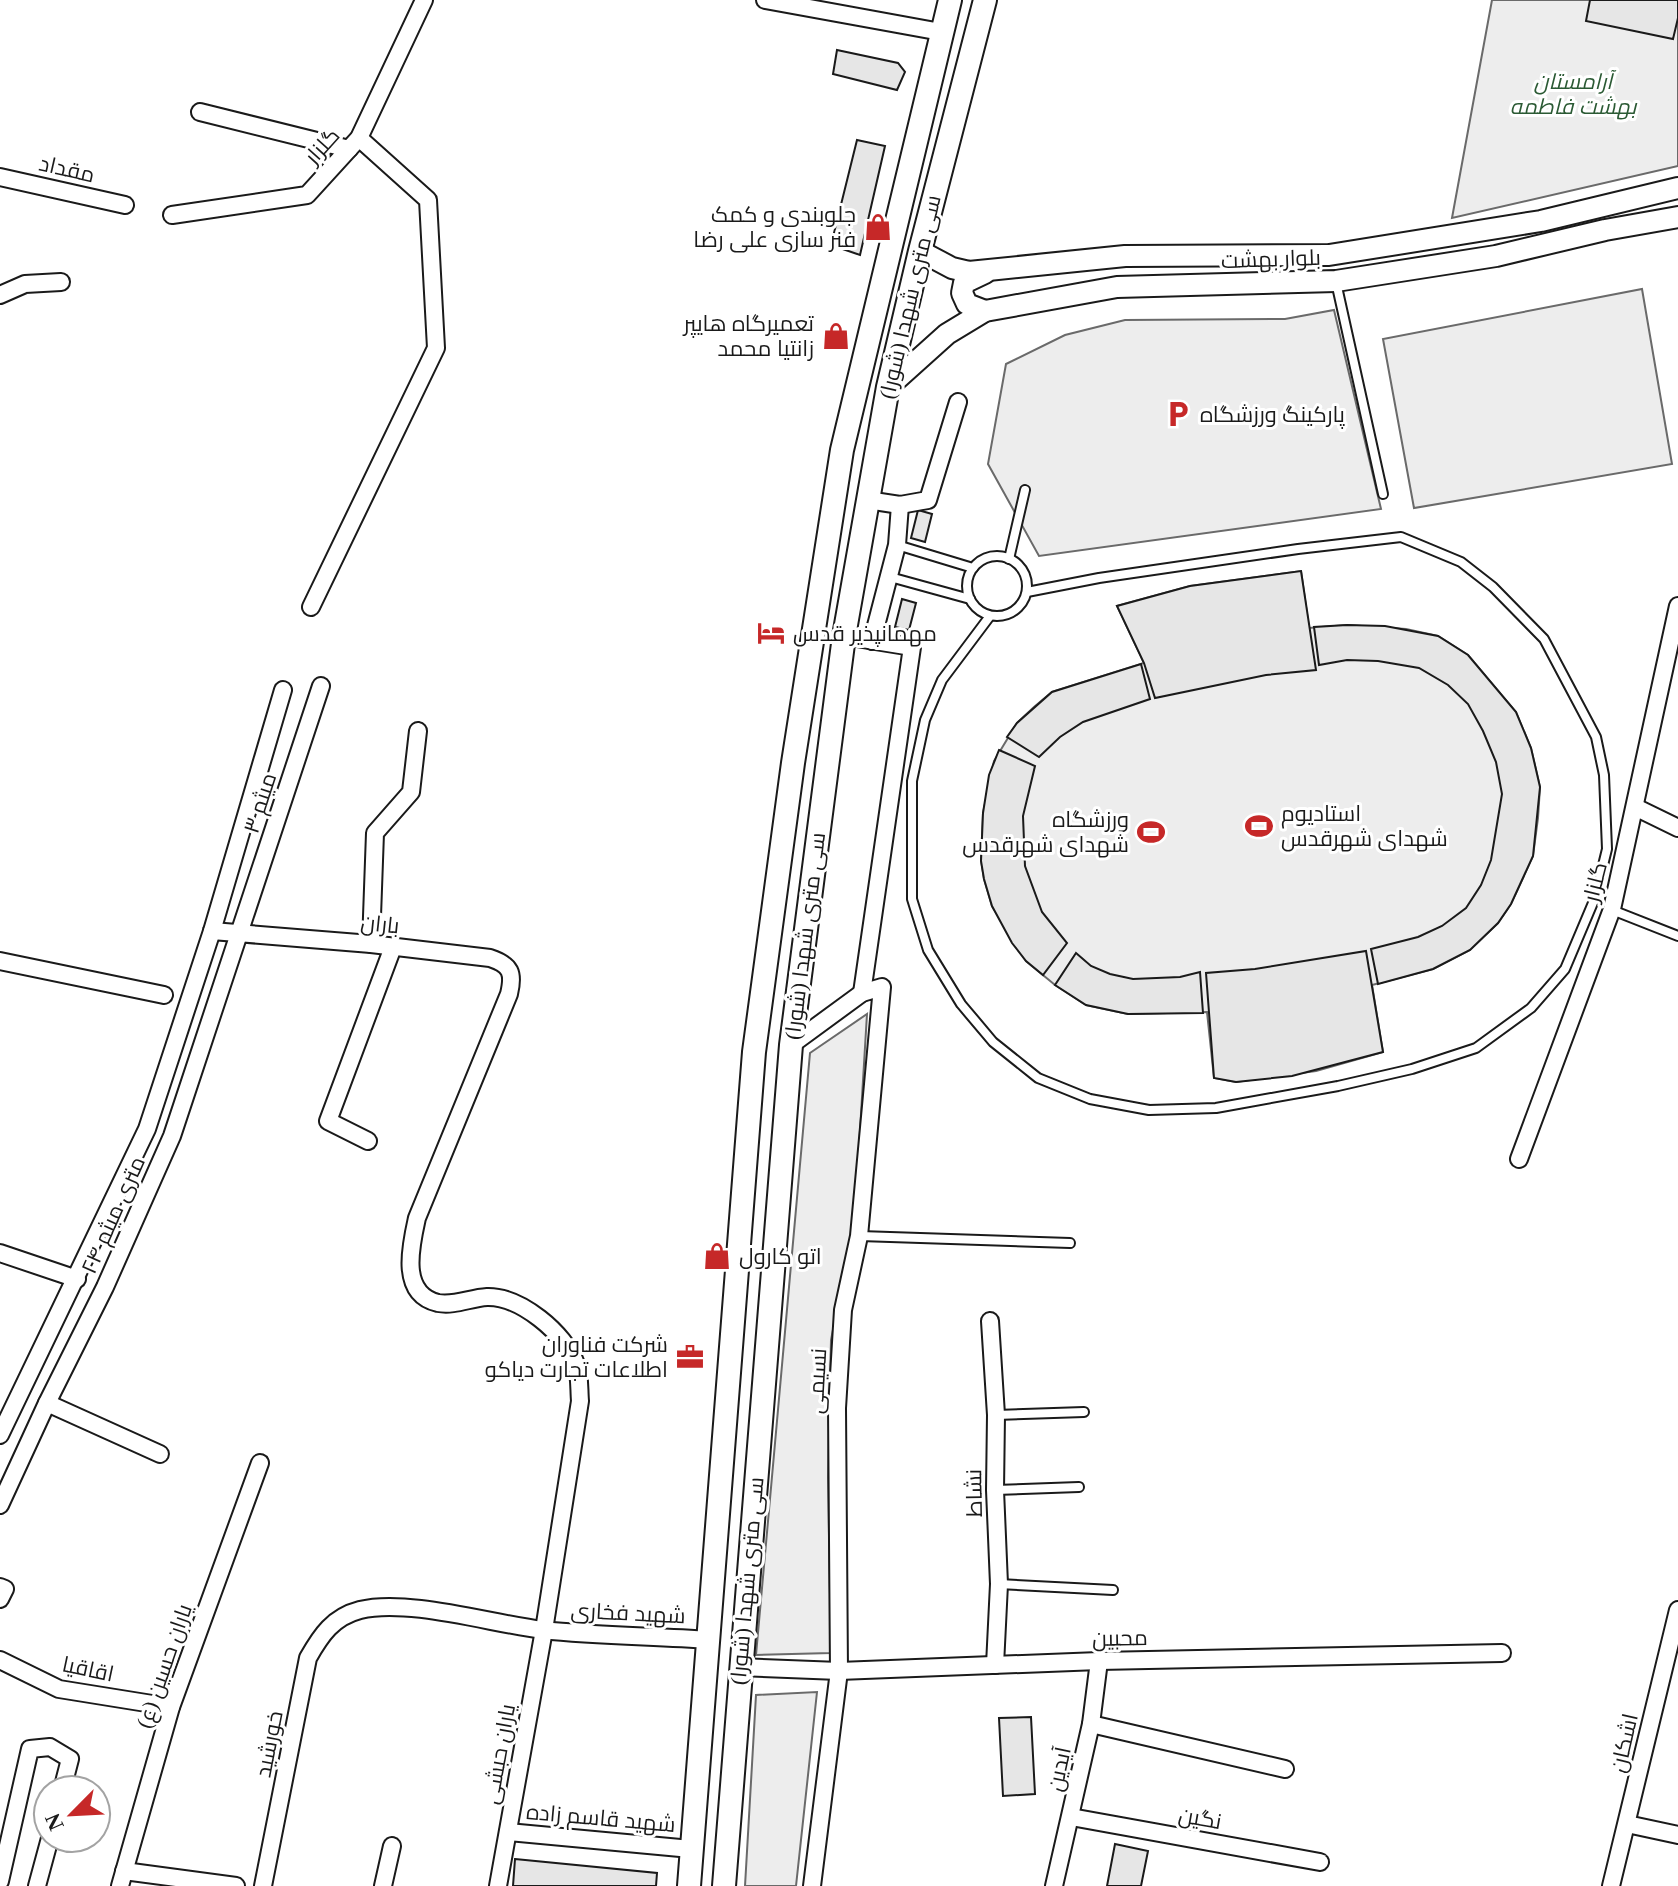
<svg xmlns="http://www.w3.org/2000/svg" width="1678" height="1886" font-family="'Times New Roman',Cairo,serif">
	<rect width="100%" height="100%" fill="#fff"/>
	<g fill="#ededed" stroke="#6a6a6a" stroke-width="2">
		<path d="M1492,0H1678V166L1452,218Z"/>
		<path d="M1642,289L1672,464L1414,508L1383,339Z"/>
		<path d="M1334,310L1381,509L1039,556L988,464L1006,364L1065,335L1125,320L1285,319Z"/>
		<path d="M1301,571L1309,628L1347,625L1406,629L1438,636L1468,655L1516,712L1531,748L1540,787L1538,818L1533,856L1511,904L1498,923L1470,950L1433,969L1372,985L1383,1052L1316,1071L1236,1082L1214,1078L1207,1012L1128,1014L1086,1005L1055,985L1026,961L992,906L984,879L981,860L983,813L994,761L1017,723L1034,707L1052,692L1144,663L1117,606L1190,586Z"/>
		<path d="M867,1014L855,1214L831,1340L828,1477L831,1653L756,1655L810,1053Z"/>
		<path d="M817,1692L796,1886H745L756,1695Z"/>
	</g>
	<g fill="#e6e6e6" stroke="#1a1a1a" stroke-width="2">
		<path d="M1590,0H1678V18L1673,39L1586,21Z"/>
		<path d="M837,50L898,63L905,72L897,90L833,74Z"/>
		<path d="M857,140L885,146L860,255L831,245Z"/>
		<path d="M918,510L932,514L925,542L911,538Z"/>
		<path d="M1301,571L1316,670L1266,675L1155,698L1144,663L1117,606L1190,586Z"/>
		<path d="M902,599L916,603L909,630L895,627Z"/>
		<path d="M1347,625L1385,626L1438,636L1468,655L1516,712L1531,748L1540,787L1533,856L1511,904L1498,923L1470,950L1433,969L1378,984L1371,949L1418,937L1442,926L1466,908L1481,885L1491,860L1502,794L1496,762L1483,731L1468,704L1448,685L1419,668L1378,661L1347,660L1319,665L1314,627Z"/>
		<path d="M1141,664L1150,699L1083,722L1060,737L1039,757L1007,737L1017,723L1052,692Z"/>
		<path d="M999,750L1035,766L1023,816L1025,866L1042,912L1067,943L1043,975L1026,961L1012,943L992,906L984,879L981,861L983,813L989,775Z"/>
		<path d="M1366,951L1383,1052L1292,1076L1236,1082L1214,1078L1206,973L1255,969Z"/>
		<path d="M1076,953L1091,966L1110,974L1133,979L1180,977L1200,972L1203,1013L1128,1014L1086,1005L1055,985Z"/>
		<path d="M1031,1717L1035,1794L1003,1796L999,1718Z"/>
		<path d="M1115,1844L1148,1851L1141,1886H1107Z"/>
		<path d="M515,1859L657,1873L656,1886H513Z"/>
	</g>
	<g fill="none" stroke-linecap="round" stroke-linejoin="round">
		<g stroke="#1a1a1a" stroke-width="12">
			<g id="service">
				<path d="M1336,282L1383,494"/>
				<path d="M897,545L973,568"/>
				<circle cx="997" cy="586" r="30"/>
				<path d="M1009,559L1025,490"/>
				<path d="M890,577L970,599"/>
				<path d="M990,616L942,680L925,720L912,781V899L928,950L961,1004L993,1042L1038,1078L1090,1099L1149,1110L1216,1108L1338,1086L1412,1069L1476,1048L1531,1008L1565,969L1595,898L1607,849L1604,775L1596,737L1544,639L1493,587L1461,562L1401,537L1298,549L1099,578L1027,592"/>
				<path d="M1612,910L1678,936"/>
				<path d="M860,1236L1070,1243"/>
				<path d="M996,1415L1084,1412"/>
				<path d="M995,1490L1079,1487"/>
				<path d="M999,1584L1113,1590"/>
			</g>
		</g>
		<g stroke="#1a1a1a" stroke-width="20">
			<g id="minor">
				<path d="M765,0L941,32"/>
				<path d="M200,112L349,149"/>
				<path d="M0,177L125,205"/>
				<path d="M172,215L307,195L359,138L424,0"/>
				<path d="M0,295L25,284L61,282"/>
				<path d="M867,500L900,505L928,500L958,402"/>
				<path d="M311,607L436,348L428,200L359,138"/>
				<path d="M844,636L912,647L862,993"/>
				<path d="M872,641L897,545L900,505"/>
				<path d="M1635,807L1678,828"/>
				<path d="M212,931L371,944L490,958C511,965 514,973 509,994L417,1218C411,1245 399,1294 438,1303C455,1306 470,1298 487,1297C520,1296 565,1333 576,1364C580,1374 579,1390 580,1401L544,1630L498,1886"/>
				<path d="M371,944L375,833L411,792L418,731"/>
				<path d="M0,961L164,995"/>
				<path d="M791,1045L862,993L882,987L859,1236L843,1310L837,1408L839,1671L812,1886"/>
				<path d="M368,1141L328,1121L393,947"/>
				<path d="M1519,1159L1612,909L1678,606"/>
				<path d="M0,1253L77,1279"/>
				<path d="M990,1321L996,1415L995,1490L999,1584L995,1665"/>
				<path d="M47,1403L160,1454"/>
				<path d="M0,1435L147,1129L212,931L283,690"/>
				<path d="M0,1505L47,1403L105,1287L172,1136L321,686"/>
				<path d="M0,1587L5,1589L0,1599"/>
				<path d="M0,1660L59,1689L171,1707"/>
				<path d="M739,1667L839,1671L1099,1661L1502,1653"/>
				<path d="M1091,1724L1285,1769"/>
				<path d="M1071,1817L1320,1862"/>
				<path d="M1627,1824L1678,1835"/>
				<path d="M508,1832L691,1849"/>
				<path d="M124,1871L236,1886"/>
				<path d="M0,1881L30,1749L50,1747L70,1759L62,1790"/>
				<path d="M37,1886L50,1838"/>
				<path d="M120,1886L171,1707L260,1463"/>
				<path d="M263,1886L308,1658C321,1635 333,1617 360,1610C407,1598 493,1624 543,1630C598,1636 654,1636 710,1640"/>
				<path d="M383,1886L392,1846"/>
				<path d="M1054,1886L1091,1724L1099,1661"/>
				<path d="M1611,1886L1678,1610"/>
			</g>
		</g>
		<g stroke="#1a1a1a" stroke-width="24">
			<g id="tertiary">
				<path d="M920,251L952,268L969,272L1125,256L1329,255L1541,221L1678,188"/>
				<path d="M985,311L967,304L962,293L964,283L985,273"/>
				<path d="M888,387L947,334L985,311L1117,287L1336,281L1496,256L1605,230L1678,217"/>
			</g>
		</g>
		<g stroke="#1a1a1a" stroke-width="26">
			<g id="secondary">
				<path d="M689,1886L754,1052L793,763L842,450L950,0"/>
				<path d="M724,1886L791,1045L844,636L888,387L920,251L985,0"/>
			</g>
		</g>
		<use href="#service" stroke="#fff" stroke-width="8"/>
		<use href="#minor" stroke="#fff" stroke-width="16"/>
		<use href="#tertiary" stroke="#fff" stroke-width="20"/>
		<use href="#secondary" stroke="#fff" stroke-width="22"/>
	</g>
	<defs>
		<g id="shop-bare" transform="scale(2.16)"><path d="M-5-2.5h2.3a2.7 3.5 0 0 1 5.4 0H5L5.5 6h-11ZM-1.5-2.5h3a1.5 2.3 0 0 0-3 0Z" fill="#c62828" stroke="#fff" stroke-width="2.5" paint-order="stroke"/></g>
		<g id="parking-bare" transform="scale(2.16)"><path d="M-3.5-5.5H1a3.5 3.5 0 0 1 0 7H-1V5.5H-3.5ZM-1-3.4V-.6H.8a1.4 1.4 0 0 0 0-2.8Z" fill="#c62828" stroke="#fff" stroke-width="2.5" paint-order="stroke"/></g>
		<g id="hotel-bare" transform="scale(2.16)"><path d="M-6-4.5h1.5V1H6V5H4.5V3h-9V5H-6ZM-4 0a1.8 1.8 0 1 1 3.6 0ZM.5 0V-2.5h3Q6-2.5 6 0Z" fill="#c62828" stroke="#fff" stroke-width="2.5" paint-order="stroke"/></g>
		<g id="stadium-bare" transform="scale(2.16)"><path d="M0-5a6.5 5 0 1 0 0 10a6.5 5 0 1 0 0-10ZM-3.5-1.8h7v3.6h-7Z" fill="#c62828" stroke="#fff" stroke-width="2.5" paint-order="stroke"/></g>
		<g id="office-bare" transform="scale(2.16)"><path d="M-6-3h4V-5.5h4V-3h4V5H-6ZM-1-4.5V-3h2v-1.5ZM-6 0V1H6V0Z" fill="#c62828" stroke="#fff" stroke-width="2.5" paint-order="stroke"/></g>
	</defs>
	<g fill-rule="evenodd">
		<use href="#shop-bare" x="878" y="227"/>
		<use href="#shop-bare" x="836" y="336"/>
		<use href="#parking-bare" x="1178" y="414"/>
		<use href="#hotel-bare" x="771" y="633"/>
		<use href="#stadium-bare" x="1259" y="826"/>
		<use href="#stadium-bare" x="1151" y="832"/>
		<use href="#shop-bare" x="717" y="1256"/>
		<use href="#office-bare" x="690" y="1357"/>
	</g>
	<g text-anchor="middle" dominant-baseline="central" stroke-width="6" stroke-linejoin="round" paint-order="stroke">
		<g font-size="22" font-style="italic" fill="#2b5a34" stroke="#fff">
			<text x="1573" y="81">آرامستان<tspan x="1573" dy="25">بهشت فاطمه</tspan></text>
		</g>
		<g font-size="22" fill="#1a1a1a" stroke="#fff">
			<text transform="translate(322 146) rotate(-48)">گلزار</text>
			<text transform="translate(67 169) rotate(13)">مقداد</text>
			<text transform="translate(1271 259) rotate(-2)">بلوار بهشت</text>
			<text transform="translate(910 297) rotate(-77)">سی متری شهدا (شورا)</text>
			<text transform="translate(260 803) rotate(-72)">میثم ۳</text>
			<text transform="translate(1595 882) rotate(-76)">گلزار</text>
			<text transform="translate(380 924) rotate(6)">باران</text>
			<text transform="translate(805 936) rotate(-83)">سی متری شهدا (شورا)</text>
			<text transform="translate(113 1215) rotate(-66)">۲۴ متری میثم</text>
			<text transform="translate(817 1381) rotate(-87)">نسیمی</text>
			<text transform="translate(974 1493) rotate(-91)">نشاط</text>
			<text transform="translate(747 1581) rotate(-85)">سی متری شهدا (شورا)</text>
			<text transform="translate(628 1613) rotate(3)">شهید فخاری</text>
			<text transform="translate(1120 1638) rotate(-1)">محبین</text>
			<text transform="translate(164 1666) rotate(-71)">یاران حسین (ع)</text>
			<text transform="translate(88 1669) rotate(12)">اقاقیا</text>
			<text transform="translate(1624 1743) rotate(-77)">اشکان</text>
			<text transform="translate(269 1744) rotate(-79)">خورشید</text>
			<text transform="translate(499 1754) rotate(-80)">یاران حبشی</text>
			<text transform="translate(1059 1769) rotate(-78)">آیدین</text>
			<text transform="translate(601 1818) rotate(5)">شهید قاسم زاده</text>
			<text transform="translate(1200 1818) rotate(10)">نگین</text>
		</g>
		<g font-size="22" fill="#1a1a1a" stroke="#fff" text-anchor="end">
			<text x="856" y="214">جلوبندی و کمک<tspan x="856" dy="25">فنر سازی علی رضا</tspan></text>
			<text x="814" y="323">تعمیرگاه هایپر<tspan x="814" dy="25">زانتیا محمد</tspan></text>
			<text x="1200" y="414" text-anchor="start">پارکینگ ورزشگاه</text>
			<text x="793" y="633" text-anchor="start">مهمانپذیر قدس</text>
			<text x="1281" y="813" text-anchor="start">استادیوم<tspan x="1281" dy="25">شهدای شهرقدس</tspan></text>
			<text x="1129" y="819">ورزشگاه<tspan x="1129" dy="25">شهدای شهرقدس</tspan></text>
			<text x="739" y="1256" text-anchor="start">اتو کارول</text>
			<text x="668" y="1344">شرکت فناوران<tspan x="668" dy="25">اطلاعات تجارت دیاکو</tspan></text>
		</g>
	</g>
	<g transform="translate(72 1814) rotate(246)"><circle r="38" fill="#ffffff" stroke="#a3a3a3" stroke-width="2"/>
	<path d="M0-6L14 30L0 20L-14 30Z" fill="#c62828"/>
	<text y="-12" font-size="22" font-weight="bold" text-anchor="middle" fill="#1a1a1a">N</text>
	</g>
</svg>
